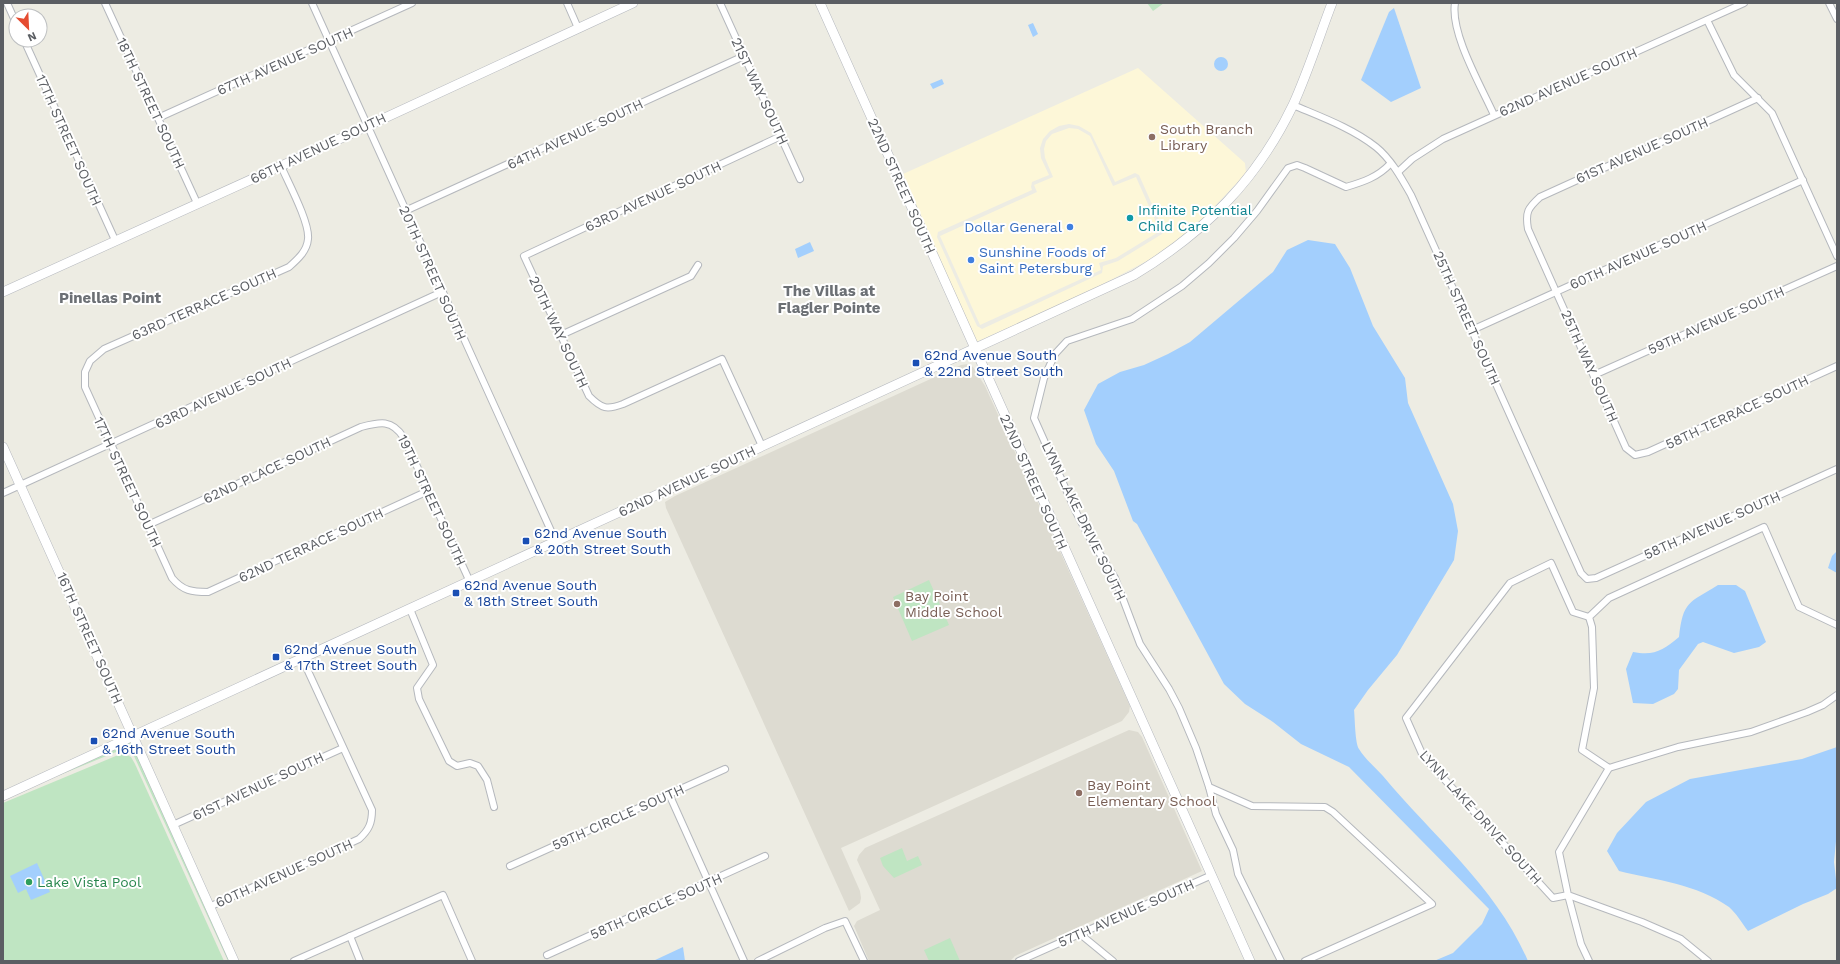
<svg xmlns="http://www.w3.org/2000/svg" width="1840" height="964" font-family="'Work Sans',sans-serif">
	<rect width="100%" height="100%" fill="#edece3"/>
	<g fill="#fdf7d8" fill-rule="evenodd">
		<path d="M1138,68L1245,163L1246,173L1197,225L1160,254L1086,293L976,342L903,174ZM1069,124L1079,126L1091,133L1115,182L1135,173L1139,175L1163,229L1162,234L1118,261L1103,266L1102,273L982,329L977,326L937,237L938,232L1032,190L1031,187L1032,182L1049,175L1041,158L1040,148L1043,139L1050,131L1059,126Z"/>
		<path d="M1069,128L1078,129L1090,136L1113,186L1136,177L1160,231L1116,258L1099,263L1101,270L980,325L940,236L1037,192L1034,185L1053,177L1045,158L1044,149L1046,141L1052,134Z"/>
	</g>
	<g fill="#dddbd1">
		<path d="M968,364L973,367L985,386L1130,706L1129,712L1122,721L841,848L860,891L861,898L860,903L849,911L666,508L665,502L675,496L961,365Z"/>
		<path d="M1129,730L1138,732L1142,737L1202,871L1015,956L1010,961H869L854,926L857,921L880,910L857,860L859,855L865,848Z"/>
	</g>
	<g fill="#bfe5c2">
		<path d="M1147,3H1164L1153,11Z"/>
		<path d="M929,580L949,625L912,641L893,597Z"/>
		<path d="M132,741L230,961H228L134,756L121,750L55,777Z"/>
		<path d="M123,753L131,757L135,764L224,961H3V803Z"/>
		<path d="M902,848L907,861L918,856L922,865L894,878L883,866L880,858Z"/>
		<path d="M950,938L960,961H929L924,950Z"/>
	</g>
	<g fill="#a3cffd">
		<path d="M1394,8L1421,88L1391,102L1361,80L1389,12Z"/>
		<path d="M1033,23L1038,34L1033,37L1028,25Z"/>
		<circle cx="1221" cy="64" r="7"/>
		<path d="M942,79L944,84L933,89L930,84Z"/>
		<path d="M1308,240L1335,244L1350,268L1373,326L1405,378L1408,403L1453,504L1458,531L1454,560L1397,655L1368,690L1354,710C1355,719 1355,743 1359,749C1365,759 1375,767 1383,776C1433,836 1497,888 1528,961H1434L1453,953L1482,924L1489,909L1349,767L1301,744L1273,722L1245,704L1224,684L1137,524L1133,521L1114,471L1096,444L1084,410L1098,384L1120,372L1144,365L1168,354L1190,342L1273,272L1287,250Z"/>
		<path d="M810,242L814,251L798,258L795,249Z"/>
		<path d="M1837,551V573L1828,568L1832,556Z"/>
		<path d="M1718,585H1736L1745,591L1766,642L1759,647L1734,653L1703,642L1698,644L1679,670L1678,689L1674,694L1653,704L1633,703L1626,669L1633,652C1655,656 1663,650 1679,637C1683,601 1689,603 1718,585Z"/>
		<path d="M1837,747V831L1834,862L1837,888L1828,894L1803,904L1748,931C1742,923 1736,913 1729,907C1697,884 1656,880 1619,871L1607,851L1617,833L1646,802L1690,779L1802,759Z"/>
		<path d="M37,863L50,892L31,900L26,889L18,893L10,876Z"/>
		<path d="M683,947L685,961H653Z"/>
	</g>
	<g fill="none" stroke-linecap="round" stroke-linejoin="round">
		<g stroke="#b5b8bd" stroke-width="8">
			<g id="street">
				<path d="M7,3L16,23"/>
				<path d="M105,3L197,203"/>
				<path d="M312,3L556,542"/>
				<path d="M567,3L578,28"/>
				<path d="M720,3L800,179"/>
				<path d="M1455,3C1450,33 1481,86 1494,115"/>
				<path d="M1829,3L1837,19"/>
				<path d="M1707,20L1734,75L1772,113L1837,256"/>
				<path d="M24,40L115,240"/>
				<path d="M1758,98L1540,197C1528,208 1525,212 1528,229L1626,448L1635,455L1648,452L1837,366"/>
				<path d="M1293,105C1321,117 1352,128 1376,147C1391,159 1402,179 1411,195L1581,573L1587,579L1596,578L1837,469"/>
				<path d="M158,118L412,3"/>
				<path d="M281,166C288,182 310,223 308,239C307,251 298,259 289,267L104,349L90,361L85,372V387L172,578C183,591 192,592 208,592L428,491"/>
				<path d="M1398,172L1412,159L1443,139L1744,3"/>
				<path d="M405,211L744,56"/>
				<path d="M1472,330L1803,180"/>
				<path d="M561,335L691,276L698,265"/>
				<path d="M1594,375L1837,266"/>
				<path d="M762,446L722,359L623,404C607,410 602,409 589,396L524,256L781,136"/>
				<path d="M3,493L442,292"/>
				<path d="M148,525L361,427C380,422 392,419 404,438L470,582"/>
				<path d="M410,609L433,665L417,688L419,699L449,761L457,766L470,763L478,766L487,780L494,807"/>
				<path d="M1837,625L1799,607L1764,527L1609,598L1589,617L1592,627L1594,688L1582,750L1609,768L1678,747L1751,732L1807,712L1823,705L1837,695"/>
				<path d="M1609,768L1559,852L1568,895L1642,922L1681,939L1708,961"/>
				<path d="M1209,787L1216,814L1233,850L1238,874L1281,961"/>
				<path d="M669,794L744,961"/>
				<path d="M173,825L343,748"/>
				<path d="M510,866L725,769"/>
				<path d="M209,907L359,839C369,830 372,823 372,810L302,658"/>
				<path d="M1080,934L1113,961"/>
				<path d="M350,936L360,961"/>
				<path d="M547,955L765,856"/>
				<path d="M294,961L443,895L472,961"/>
				<path d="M758,961L825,928L845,921L864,961"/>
				<path d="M1019,961L1212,875"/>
				<path d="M1305,961L1432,904L1333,812L1325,807L1252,806L1209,787L1196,748L1179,708L1169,689L1140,644L1115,578L1088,535L1076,512L1034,418L1044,378L1055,354L1067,341L1132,319L1182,286L1209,263L1234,238L1257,211L1288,168L1297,165L1305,168L1346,187C1363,182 1378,177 1390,164"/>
				<path d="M1589,961L1581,944L1568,895L1553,898L1423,756L1406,718L1510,583L1551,563L1573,612L1589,617"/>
			</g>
		</g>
		<g stroke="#b6b9bf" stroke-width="10">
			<g id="secondary">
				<path d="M820,3L1250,961"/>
				<path d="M3,292L281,166L633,3"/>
				<path d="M3,447L234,961"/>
				<path d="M3,796L1134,275C1205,232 1257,180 1293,105C1308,72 1319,37 1332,3"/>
			</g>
		</g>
		<use href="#street" stroke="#fff" stroke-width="6"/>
		<use href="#secondary" stroke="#fff" stroke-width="9"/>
	</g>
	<g fill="#8d6e63" stroke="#fff" stroke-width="1.5">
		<circle cx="1152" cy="137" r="4"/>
		<circle cx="897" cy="604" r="4"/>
		<circle cx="1079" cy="793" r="4"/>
	</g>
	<circle fill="#0f9aa8" stroke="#fff" stroke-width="1.5" cx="1130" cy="218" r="4"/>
	<g fill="#3f7fe0" stroke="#fff" stroke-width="1.5">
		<circle cx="1070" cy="227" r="4"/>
		<circle cx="971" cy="260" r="4"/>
	</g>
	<g fill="#1a4fb4" stroke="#fff" stroke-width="1.5">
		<rect x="912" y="359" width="8" height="8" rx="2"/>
		<rect x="522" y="537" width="8" height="8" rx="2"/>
		<rect x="452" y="589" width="8" height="8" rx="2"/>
		<rect x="272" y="653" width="8" height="8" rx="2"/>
		<rect x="90" y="737" width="8" height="8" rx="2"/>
	</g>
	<circle fill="#2e9e5b" stroke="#fff" stroke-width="1.5" cx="29" cy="882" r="4"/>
	<g text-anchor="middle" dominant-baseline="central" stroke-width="4" stroke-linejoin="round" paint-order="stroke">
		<g font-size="14" fill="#5b5e63" stroke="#fff">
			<text transform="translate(285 61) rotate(-24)">67TH AVENUE SOUTH</text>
			<text transform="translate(1568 82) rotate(-24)">62ND AVENUE SOUTH</text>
			<text transform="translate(760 91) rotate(65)">21ST WAY SOUTH</text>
			<text transform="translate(151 103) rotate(65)">18TH STREET SOUTH</text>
			<text transform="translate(575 134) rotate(-25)">64TH AVENUE SOUTH</text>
			<text transform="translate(69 140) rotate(66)">17TH STREET SOUTH</text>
			<text transform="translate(318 148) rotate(-25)">66TH AVENUE SOUTH</text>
			<text transform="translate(1642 150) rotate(-24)">61ST AVENUE SOUTH</text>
			<text transform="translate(902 186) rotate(66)">22ND STREET SOUTH</text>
			<text transform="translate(653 196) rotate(-25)">63RD AVENUE SOUTH</text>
			<text transform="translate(1638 255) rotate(-24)">60TH AVENUE SOUTH</text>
			<text transform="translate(433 273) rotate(66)">20TH STREET SOUTH</text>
			<text transform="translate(204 304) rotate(-24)">63RD TERRACE SOUTH</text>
			<text transform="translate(1467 318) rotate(66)">25TH STREET SOUTH</text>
			<text transform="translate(1716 320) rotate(-24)">59TH AVENUE SOUTH</text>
			<text transform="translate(559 332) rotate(65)">20TH WAY SOUTH</text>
			<text transform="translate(1590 366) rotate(66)">25TH WAY SOUTH</text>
			<text transform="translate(223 393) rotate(-25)">63RD AVENUE SOUTH</text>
			<text transform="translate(1737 412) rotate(-25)">58TH TERRACE SOUTH</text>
			<text transform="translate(267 470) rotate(-25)">62ND PLACE SOUTH</text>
			<text transform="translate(687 481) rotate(-25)">62ND AVENUE SOUTH</text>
			<text transform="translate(128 482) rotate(65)">17TH STREET SOUTH</text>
			<text transform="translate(1034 482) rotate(66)">22ND STREET SOUTH</text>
			<text transform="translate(432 500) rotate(65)">19TH STREET SOUTH</text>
			<text transform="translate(1084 521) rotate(64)">LYNN LAKE DRIVE SOUTH</text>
			<text transform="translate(1712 525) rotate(-24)">58TH AVENUE SOUTH</text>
			<text transform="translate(311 545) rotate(-25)">62ND TERRACE SOUTH</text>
			<text transform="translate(90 638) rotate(66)">16TH STREET SOUTH</text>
			<text transform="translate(258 786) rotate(-25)">61ST AVENUE SOUTH</text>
			<text transform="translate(618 817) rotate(-24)">59TH CIRCLE SOUTH</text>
			<text transform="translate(1481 817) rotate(48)">LYNN LAKE DRIVE SOUTH</text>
			<text transform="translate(284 873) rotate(-24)">60TH AVENUE SOUTH</text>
			<text transform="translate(656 906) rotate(-24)">58TH CIRCLE SOUTH</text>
			<text transform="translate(1126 913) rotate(-24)">57TH AVENUE SOUTH</text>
		</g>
		<g font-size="14" fill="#785e54" stroke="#fff" text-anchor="start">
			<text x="1160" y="129">South Branch<tspan x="1160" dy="16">Library</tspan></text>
			<text x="905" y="596">Bay Point<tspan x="905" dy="16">Middle School</tspan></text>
			<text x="1087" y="785">Bay Point<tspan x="1087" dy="16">Elementary School</tspan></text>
		</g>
		<g font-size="14" fill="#0d838f" stroke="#fff" text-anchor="start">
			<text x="1138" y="210">Infinite Potential<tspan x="1138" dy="16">Child Care</tspan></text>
		</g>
		<g font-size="14" fill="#366cbe" stroke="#fff" text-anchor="end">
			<text x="1062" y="227">Dollar General</text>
			<text x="979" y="252" text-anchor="start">Sunshine Foods of<tspan x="979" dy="16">Saint Petersburg</tspan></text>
		</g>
		<g font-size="14" fill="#164399" stroke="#fff" text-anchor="start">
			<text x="924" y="355">62nd Avenue South<tspan x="924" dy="16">&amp; 22nd Street South</tspan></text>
			<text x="534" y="533">62nd Avenue South<tspan x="534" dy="16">&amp; 20th Street South</tspan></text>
			<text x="464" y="585">62nd Avenue South<tspan x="464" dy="16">&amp; 18th Street South</tspan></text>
			<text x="284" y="649">62nd Avenue South<tspan x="284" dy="16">&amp; 17th Street South</tspan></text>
			<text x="102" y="733">62nd Avenue South<tspan x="102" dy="16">&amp; 16th Street South</tspan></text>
		</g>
		<g font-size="14" fill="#27864d" stroke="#fff" text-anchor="start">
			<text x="37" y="882">Lake Vista Pool</text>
		</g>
		<g font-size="15" font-weight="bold" fill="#6c7075" stroke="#fff">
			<text x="829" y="291">The Villas at<tspan x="829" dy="17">Flagler Pointe</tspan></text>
			<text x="110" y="298">Pinellas Point</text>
		</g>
	</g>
	<rect width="1840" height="964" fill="none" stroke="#5b5e63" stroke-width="8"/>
	<g transform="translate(28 28) rotate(156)"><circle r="19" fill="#ffffff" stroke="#bdbfc1"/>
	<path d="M0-3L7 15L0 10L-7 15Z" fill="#e54c31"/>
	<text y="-6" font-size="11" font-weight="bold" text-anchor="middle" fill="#5b5e63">N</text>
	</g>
</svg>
